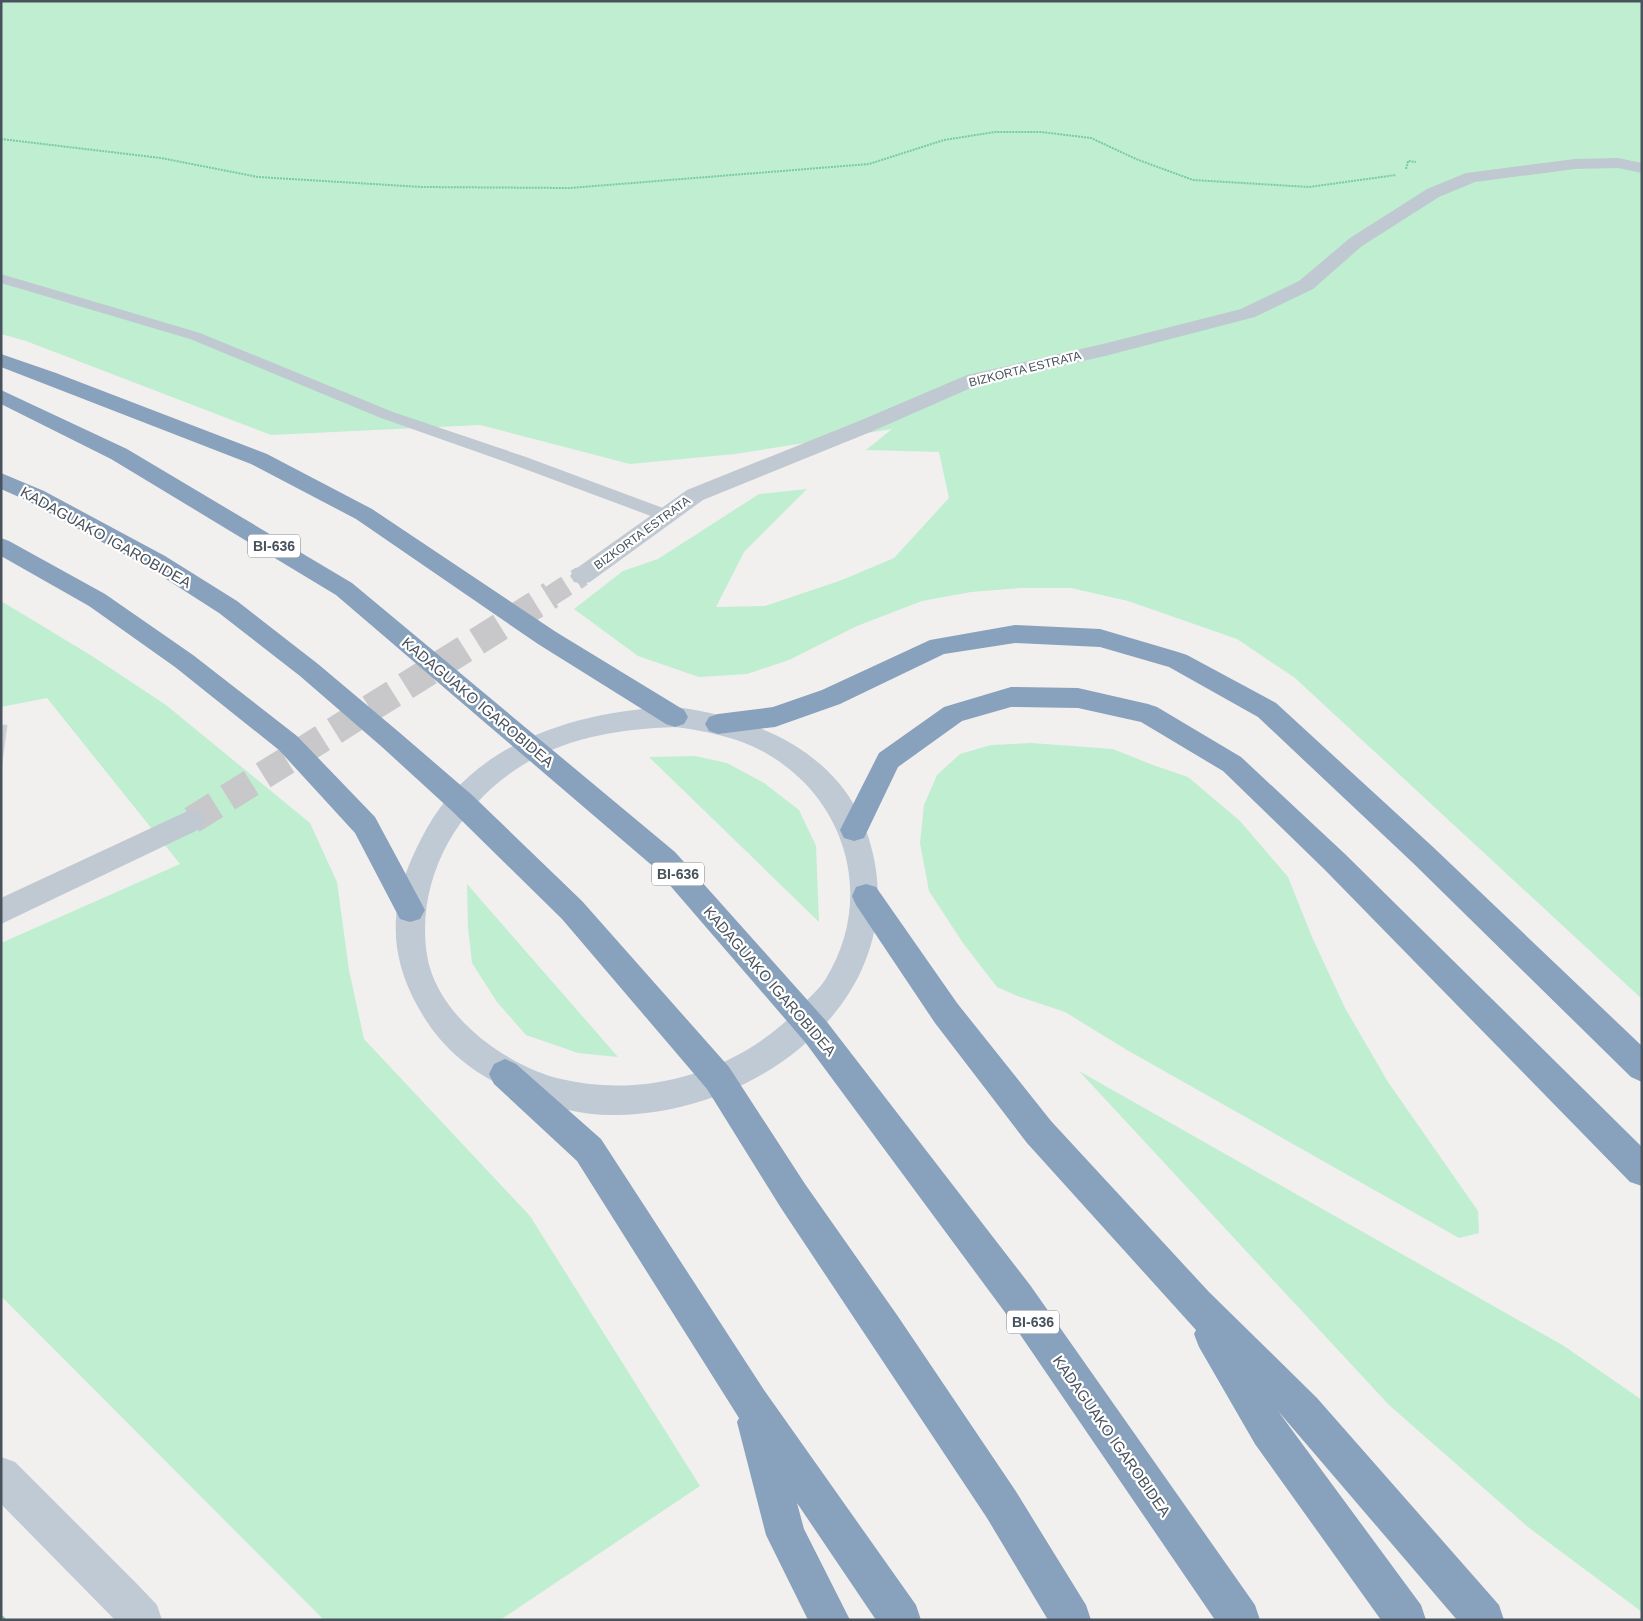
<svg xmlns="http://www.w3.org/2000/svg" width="1643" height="1621" font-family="Arial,sans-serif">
	<rect width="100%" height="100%" fill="#f2efef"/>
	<g fill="#bfeed1">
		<path d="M1,1H1642V999L1295,678L1237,639L1128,601L1071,588H1020L971,592L922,601L857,626L789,660L747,674L699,677L638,656L574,609L623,571L658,559L759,494L807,489L744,552L716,607L765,606L842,580L894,558L949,498L939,452L866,450L892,429L735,454L630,464L480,425L271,435L26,341L1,334Z"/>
		<path d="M1,601L92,656L166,705L310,823L337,882L349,970L364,1039L530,1216L700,1486L500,1620H324L1,1296V943L180,864L47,698L1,707Z"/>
		<path d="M1031,743L1113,749L1153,765L1188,777L1240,821L1288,877L1312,937L1345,1008L1388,1082L1478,1211L1479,1233L1459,1238L1127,1050L1065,1012L1020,997L997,987L963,943L929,891L920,843L924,805L937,775L960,754L991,745Z"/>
		<path d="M695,756L727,763L764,783L799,810L816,846L819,922L649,757Z"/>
		<path d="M467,884L618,1057L578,1053L526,1035L497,1002L472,963L468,927Z"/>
		<path d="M1079,1071L1564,1346L1642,1400V1612L1528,1527L1389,1405Z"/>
	</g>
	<path fill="#ccced4" stroke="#d3d5da" d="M1,725H7L1,771Z"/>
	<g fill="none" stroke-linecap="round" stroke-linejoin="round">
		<path stroke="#c8c8ca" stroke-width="21" stroke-dasharray="21 11" stroke-linecap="butt" d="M549,597L582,576"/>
		<path stroke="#c8c8ca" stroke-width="28" stroke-dasharray="28 14" stroke-linecap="butt" d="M192,820L551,595"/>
		<g stroke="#78cba2" stroke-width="2" stroke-dasharray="2 1" stroke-linecap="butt">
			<path d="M1,139L161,158L258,177L422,187L570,188L869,164L944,140L995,132H1041L1091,138L1136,159L1193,180L1309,187L1396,175"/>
			<path d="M1406,169L1408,161L1416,162"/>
		</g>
		<path stroke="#78cba2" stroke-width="4.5" stroke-dasharray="5 3" stroke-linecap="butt" d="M1,1617L4,1620"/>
		<path fill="#c0c9d1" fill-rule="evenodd" d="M1,274L200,333L393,412L526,457L671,511L674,515L671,519L665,521L659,519L514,465L381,418L190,339L1,283Z"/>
		<g fill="#c0c9d1" fill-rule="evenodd">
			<path d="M1618,158L1642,163V173L1618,168L1575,169L1475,182L1439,197L1362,246L1313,289L1255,317L1105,356L980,384L873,431L703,500L590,582L582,584L574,582L570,576L574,570L687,490L859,421L967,375L1103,344L1241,309L1299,281L1350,238L1427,189L1466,173L1575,159Z"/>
			<path d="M192,809L202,812L206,820L202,828L1,924V898Z"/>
		</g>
		<g fill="#c0cad5" fill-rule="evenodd">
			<path d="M675,707C756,717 841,752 868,836C919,993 762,1113 618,1115C585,1116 554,1108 523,1095C477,1077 442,1051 418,1007C382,943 393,889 427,828C477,740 581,710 675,707ZM675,727C706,731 736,737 764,752C847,798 876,899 825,980C819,989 811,996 804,1003C745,1069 649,1100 561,1079C506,1066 436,1015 427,955C415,877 460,802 526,763C572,736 622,729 675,727Z"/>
			<path d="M1,1457L15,1462L139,1586L157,1605L162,1620H115L1,1504Z"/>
		</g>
		<g fill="#88a1bc" fill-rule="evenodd">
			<path d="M1,354L56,373L267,454L372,509L556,632L684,710L688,717L684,724L675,727L666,724L538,644L356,519L251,464L1,367Z"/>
			<path d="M1,390L127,449L352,583L675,852L827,1022L1030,1285L1255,1605L1260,1620H1215L1004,1311L805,1042L655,868L336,595L111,459L1,404Z"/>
			<path d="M1,473L44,491L165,556L237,601L318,664L400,733L472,795L582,901L729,1067L805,1184L897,1315L1015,1490L1086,1605L1091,1620H1048L987,1518L781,1208L707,1089L562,919L452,811L382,747L300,676L219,613L149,568L28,501L1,489Z"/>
			<path d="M1,538L9,541L105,594L193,655L297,736L375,817L425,910L420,919L410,922L400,919L355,833L279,750L175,667L89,606L1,556Z"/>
			<path d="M1015,625L1100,629L1178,652L1187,655L1276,703L1433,847L1642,1046V1082L1631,1077L1413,863L1258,717L1169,667L1100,647L1015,643L944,654L840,704L775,727L718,734L709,731L705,724L709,717L718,714L773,707L822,690L930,640Z"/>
			<path d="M1011,687L1078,688L1148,704L1157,707L1241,757L1345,854L1642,1147V1186L1630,1182L1325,870L1223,771L1141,722L1078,708L1011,707L962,721L898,767L864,838L854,841L844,838L840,830L879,753L944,707Z"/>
			<path d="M866,884L876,887L957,1003L1051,1121L1209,1292L1317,1398L1499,1605L1504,1620H1457L1278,1411L1421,1605L1426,1620H1381L1255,1444L1199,1347L1194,1334L1196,1330L1027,1143L935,1023L856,905L852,896L856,887Z"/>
			<path d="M505,1059L516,1064L601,1139L764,1390L916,1605L921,1620H876L797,1503L804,1529L850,1620H808L766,1535L737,1422L739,1418L577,1161L494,1084L489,1074L494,1064Z"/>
		</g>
	</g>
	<g text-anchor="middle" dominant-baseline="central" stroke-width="4.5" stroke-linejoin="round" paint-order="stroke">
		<g font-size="12" fill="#48525c" stroke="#fff">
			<text transform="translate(1025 369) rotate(-14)">BIZKORTA ESTRATA</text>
			<text transform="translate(642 533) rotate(-36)">BIZKORTA ESTRATA</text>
		</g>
		<g fill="#fff" stroke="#7f868d" stroke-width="1">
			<rect x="248" y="534.5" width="52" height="23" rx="4"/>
			<rect x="652" y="862.5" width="52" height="23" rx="4"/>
			<rect x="1007" y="1310.5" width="52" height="23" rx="4"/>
		</g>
		<g font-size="14" font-weight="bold" fill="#48525c">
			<text x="274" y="546">BI-636</text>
			<text x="678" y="874">BI-636</text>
			<text x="1033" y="1322">BI-636</text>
		</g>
		<g font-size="15" fill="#48525c" stroke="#fff">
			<text transform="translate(106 537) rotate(29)">KADAGUAKO IGAROBIDEA</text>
			<text transform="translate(478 702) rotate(40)">KADAGUAKO IGAROBIDEA</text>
			<text transform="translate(770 981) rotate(49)">KADAGUAKO IGAROBIDEA</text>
			<text transform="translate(1112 1436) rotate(55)">KADAGUAKO IGAROBIDEA</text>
		</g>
	</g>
	<rect width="1643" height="1621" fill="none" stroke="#48525c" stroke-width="5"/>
</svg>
